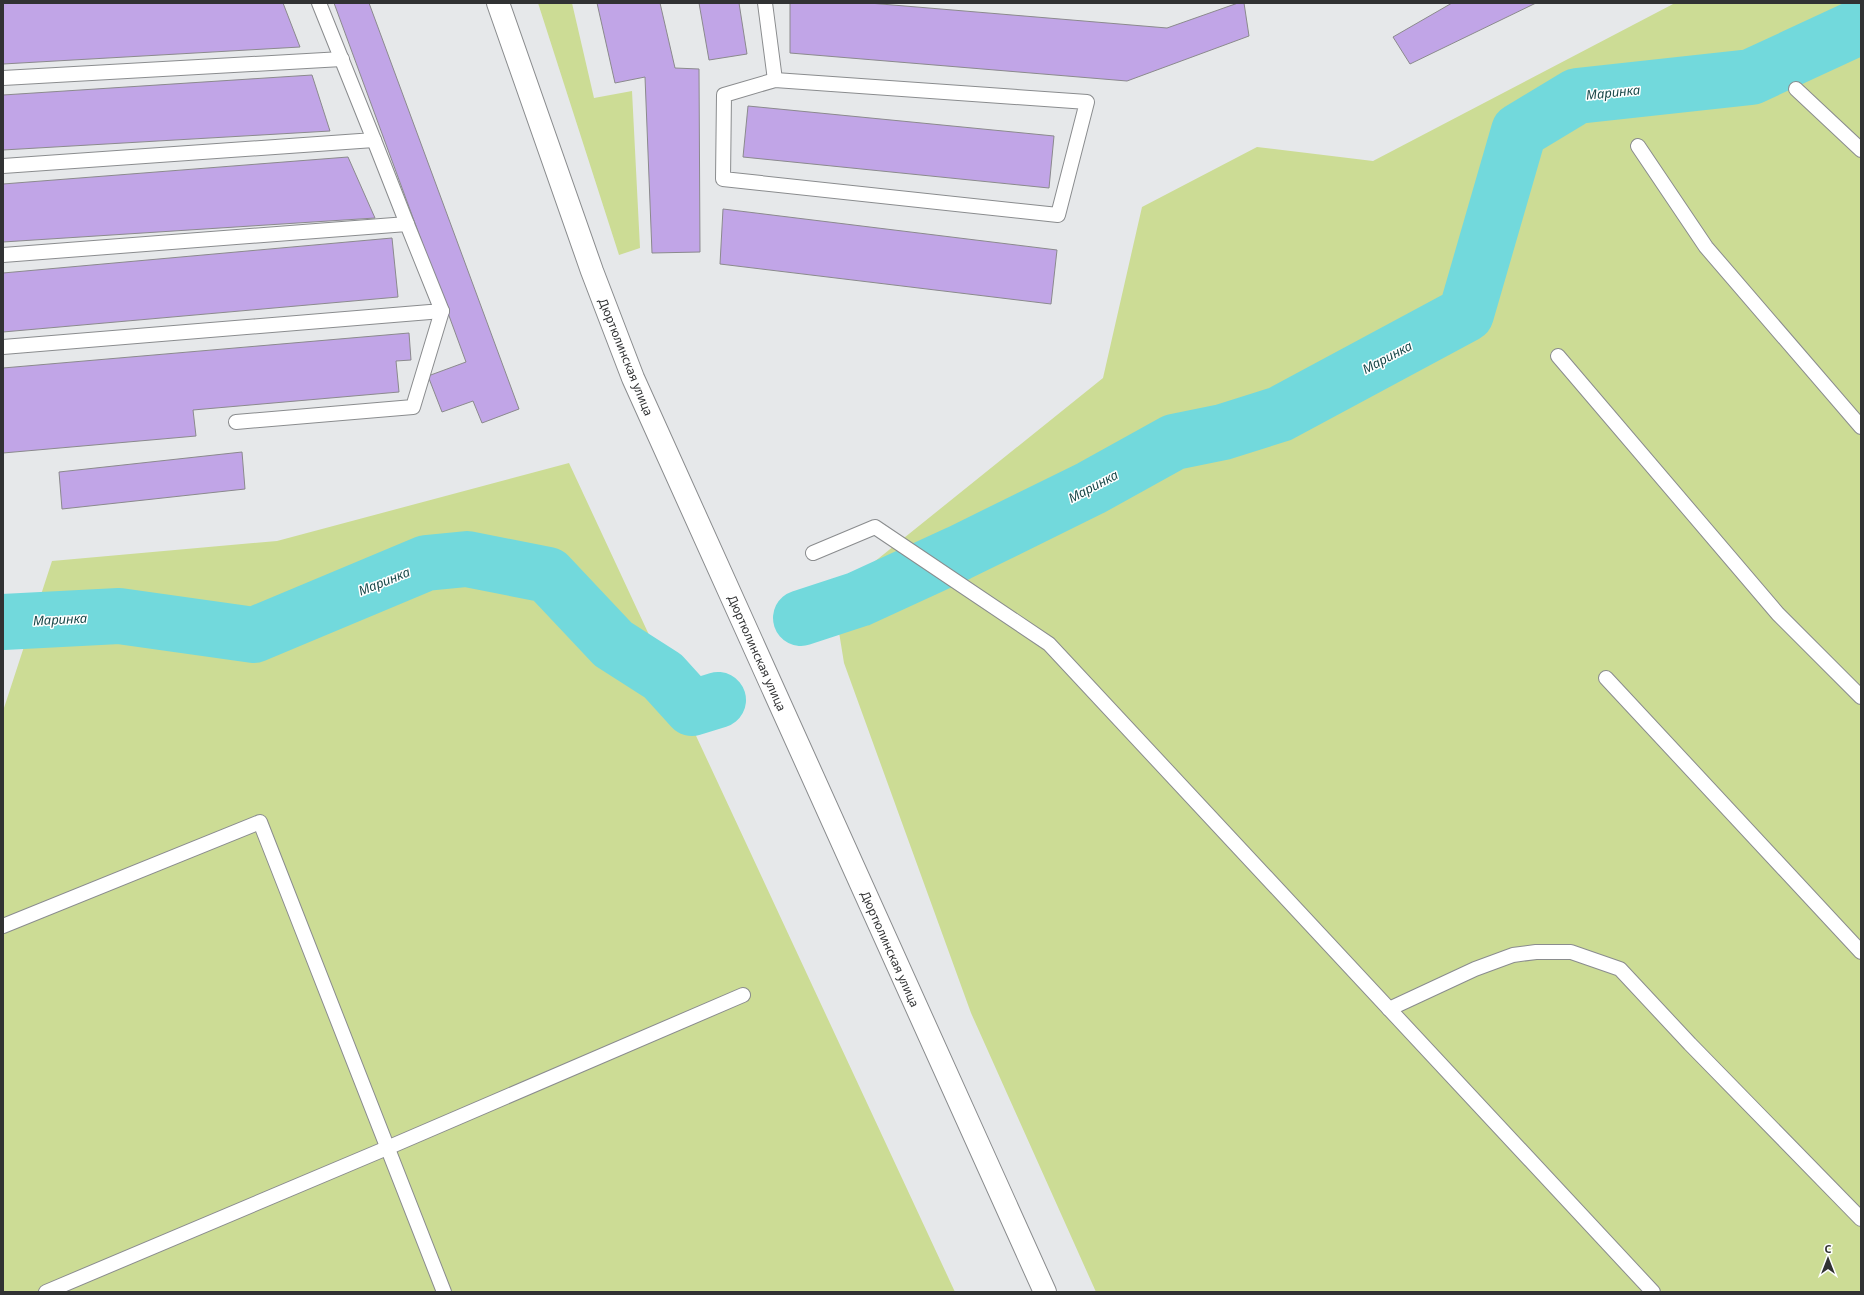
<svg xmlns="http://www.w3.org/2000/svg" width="1864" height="1295" font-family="'Noto Sans',sans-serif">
	<rect width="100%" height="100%" fill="#e6e8ea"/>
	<g fill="#ccdc95">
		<path d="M538,3H572L594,98L632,91L640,248L619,255Z"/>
		<path d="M1675,3H1861V1292H1096L971,1013L844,663L833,595L1103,378L1142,207L1257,147L1373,161Z"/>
		<path d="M569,463L955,1292H3V711L52,561L277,541Z"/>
	</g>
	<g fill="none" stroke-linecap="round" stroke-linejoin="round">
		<g stroke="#72d9dc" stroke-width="56">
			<path d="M801,618L859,599L959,553L1091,488L1174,442L1223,432L1280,414L1466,314L1519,131L1577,96L1751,77L1861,26"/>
			<path d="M3,622L119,616L254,635L426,563L467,559L548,575L613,644L663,676L692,708L718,700"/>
		</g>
	</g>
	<g fill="#c1a5e7" stroke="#8b8a8d">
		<path d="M3,3H283L300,47L3,64Z"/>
		<path d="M334,3H369L519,409L482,423L473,401L442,412L428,376L466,362Z"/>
		<path d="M597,3H660L675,68L699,69L700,252L652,253L645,77L615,83Z"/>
		<path d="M699,3H739L747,54L709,60Z"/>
		<path d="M790,3H869L1167,28L1238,3H1244L1249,36L1127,81L790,53Z"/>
		<path d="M1452,3H1536L1410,64L1393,37Z"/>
		<path d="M312,75L330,131L3,150V95Z"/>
		<path d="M748,106L1054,136L1049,188L743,157Z"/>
		<path d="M348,157L375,218L3,242V184Z"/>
		<path d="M723,209L1057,250L1051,304L720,264Z"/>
		<path d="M392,238L398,297L3,332V273Z"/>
		<path d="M409,333L411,360L396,361L399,392L193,410L196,436L3,453V368Z"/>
		<path d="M242,452L245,489L62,509L59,472Z"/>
	</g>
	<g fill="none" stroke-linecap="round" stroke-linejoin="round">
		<g stroke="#8a8c8e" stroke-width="16">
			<g id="service">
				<path d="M765,3L775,80"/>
				<path d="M3,78L342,59"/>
				<path d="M775,80L1087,102L1058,215L723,179L724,95Z"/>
				<path d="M1796,89L1861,150"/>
				<path d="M374,140L407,224"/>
				<path d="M1638,146L1706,247L1861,427"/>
				<path d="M3,166L374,140L319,3"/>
				<path d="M3,255L407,224L442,311L3,347"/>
				<path d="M1558,356L1778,614L1861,697"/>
				<path d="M236,422L413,407L442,311"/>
				<path d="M813,553L875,527L1049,644L1653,1292"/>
				<path d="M1606,678L1861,952"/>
				<path d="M3,926L260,822L444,1292"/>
				<path d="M1389,1009L1475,969L1513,955L1536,952H1571L1620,969L1690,1044L1861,1219"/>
				<path d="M46,1292L387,1148L743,995"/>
			</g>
		</g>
		<g stroke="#8a8c8e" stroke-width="24">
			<path id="primary" d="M498,3L592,271L633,378L1045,1292"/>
		</g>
		<use href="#service" stroke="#fff" stroke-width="14"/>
		<use href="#primary" stroke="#fff" stroke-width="22"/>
	</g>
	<g text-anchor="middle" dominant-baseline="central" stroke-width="3" stroke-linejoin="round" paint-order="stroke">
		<g font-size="12" fill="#313233" stroke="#fff">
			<text transform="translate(626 357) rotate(68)">Дюртюлинская улица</text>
			<text transform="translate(757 653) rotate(66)">Дюртюлинская улица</text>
			<text transform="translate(890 949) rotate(66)">Дюртюлинская улица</text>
		</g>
		<g font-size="13" font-style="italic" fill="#1a494a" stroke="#fff">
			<text transform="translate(1613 92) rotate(-6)">Маринка</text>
			<text transform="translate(1387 357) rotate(-28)">Маринка</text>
			<text transform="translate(1093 486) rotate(-28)">Маринка</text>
			<text transform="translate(384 581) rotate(-22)">Маринка</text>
			<text transform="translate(60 619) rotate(-3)">Маринка</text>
		</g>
	</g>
	<rect width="1864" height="1295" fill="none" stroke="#313233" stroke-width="8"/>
	<g transform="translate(1828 1259)" stroke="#ffffff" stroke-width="3" paint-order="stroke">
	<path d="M0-3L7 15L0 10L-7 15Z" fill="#313233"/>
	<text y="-6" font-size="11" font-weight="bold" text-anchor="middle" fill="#313233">С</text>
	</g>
</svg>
